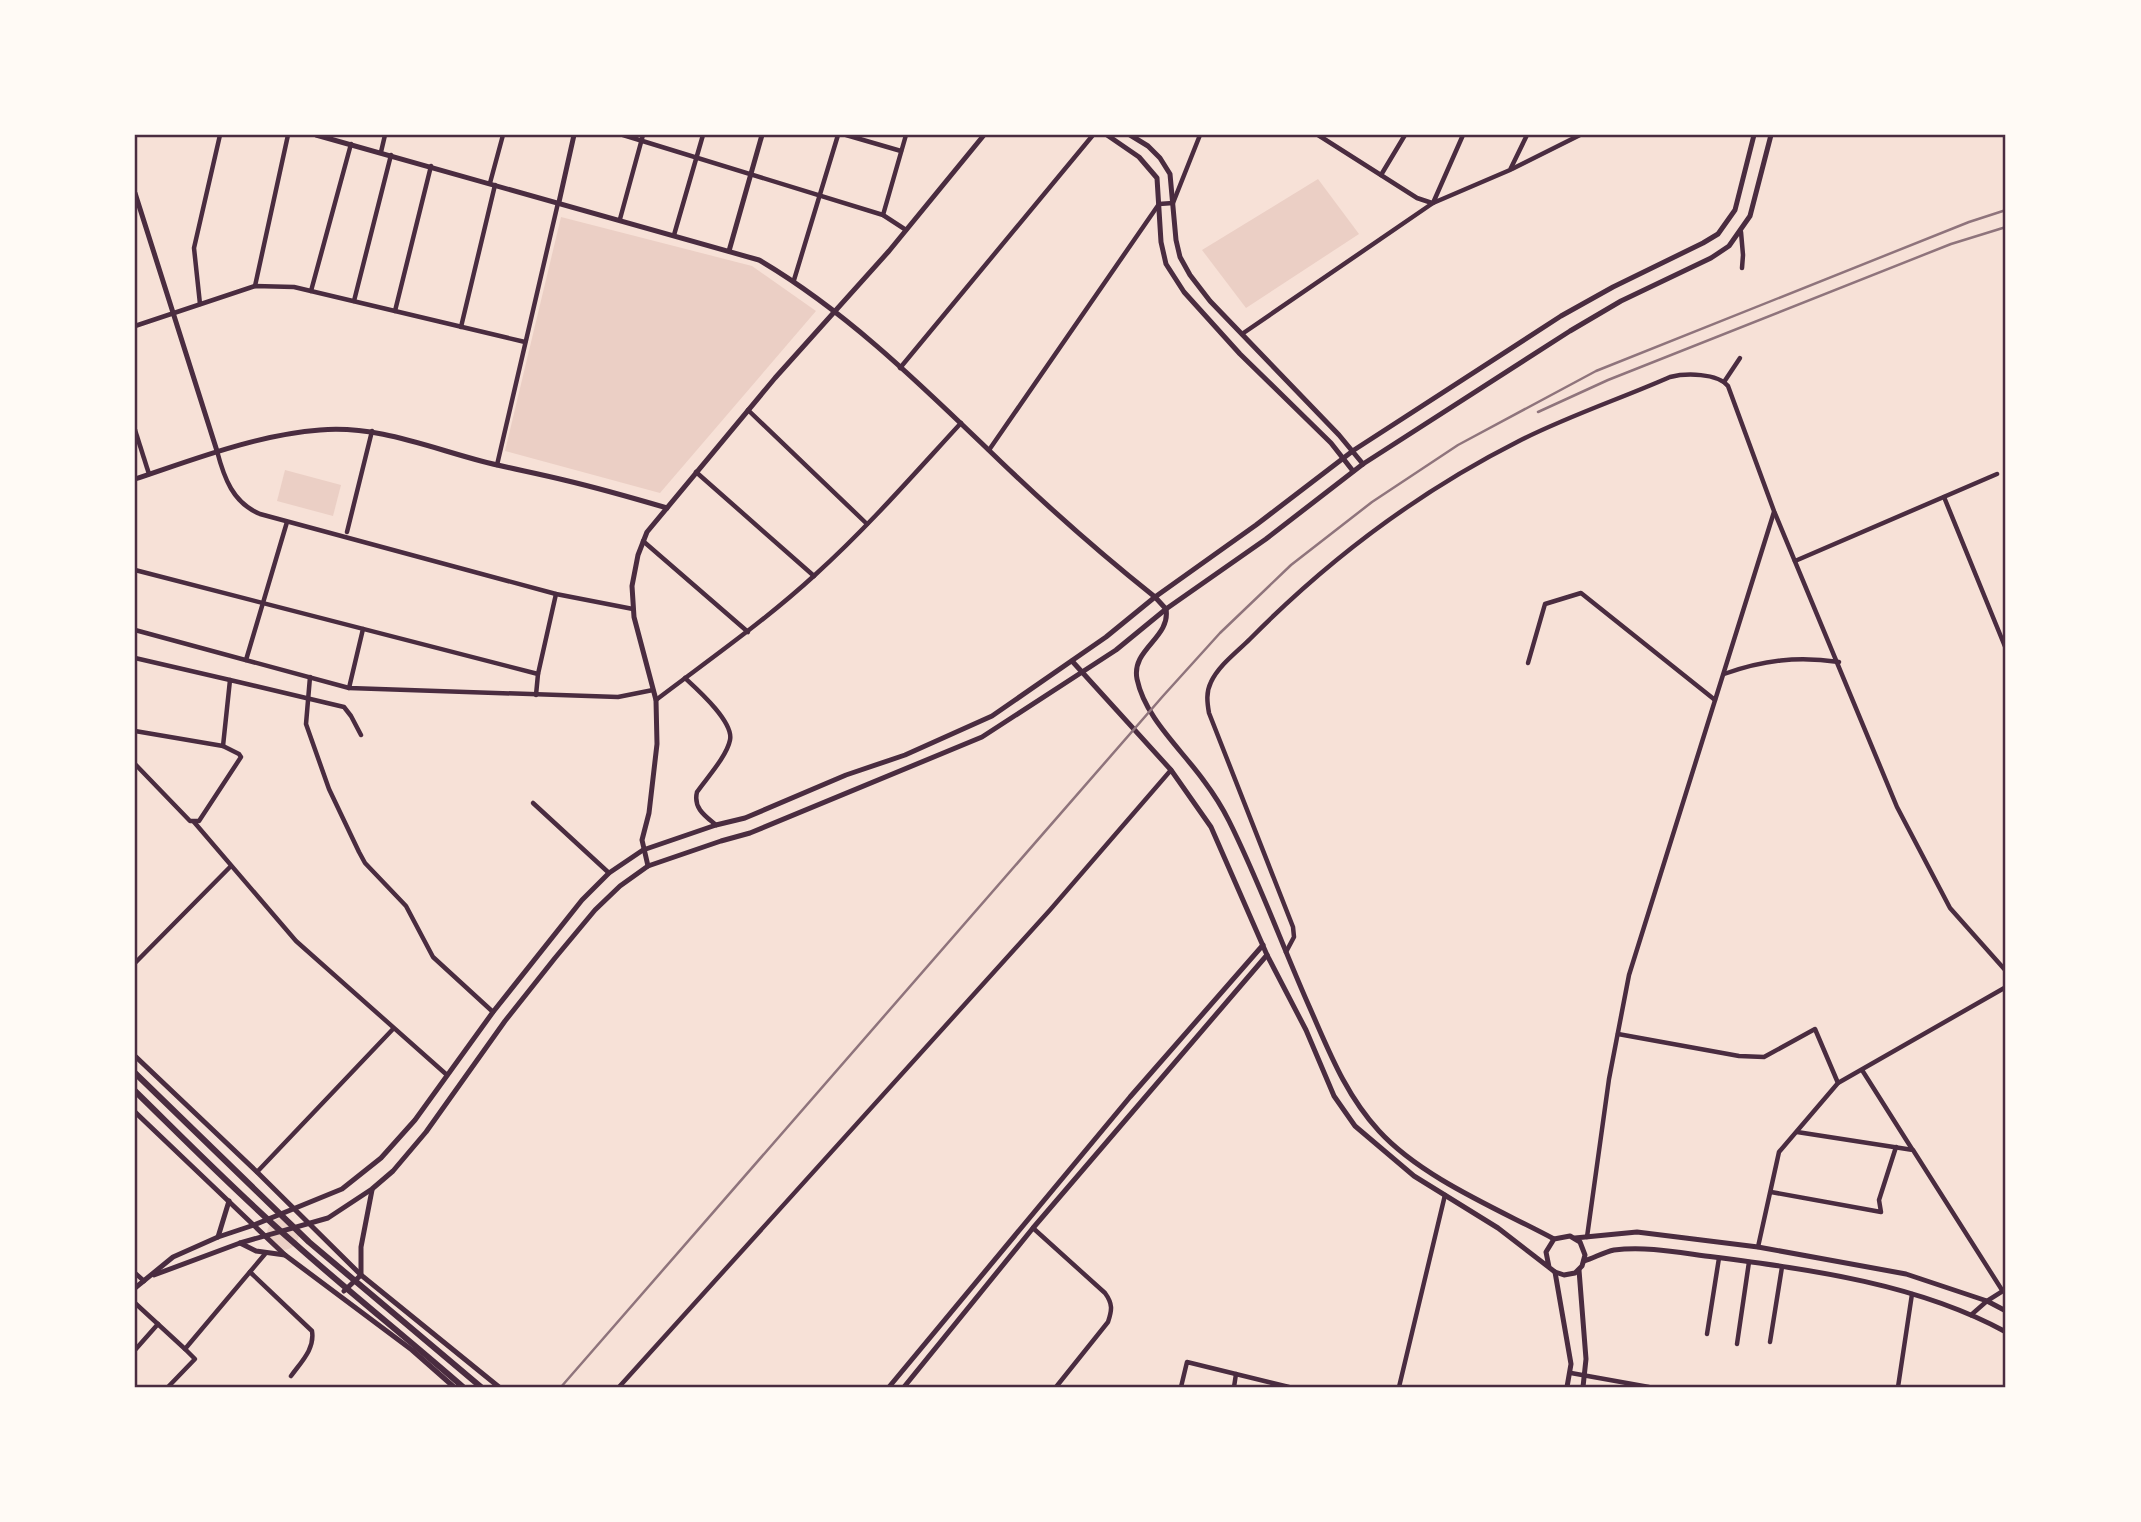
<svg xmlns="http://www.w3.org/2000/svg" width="2141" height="1522" font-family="Raleway,sans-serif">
	<rect width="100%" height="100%" fill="#f7e1d7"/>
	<g fill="#ebcfc5">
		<path d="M1318,179L1359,234L1246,308L1202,250Z"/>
		<path d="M561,217L752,266L816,311L660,493L505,451Z"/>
		<path d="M285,470L341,485L333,516L277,501Z"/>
		<circle cx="283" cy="1234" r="16"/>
	</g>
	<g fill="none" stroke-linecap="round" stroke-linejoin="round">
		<g stroke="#4a2c40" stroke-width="4.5">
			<path d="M623,135L883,215L906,230"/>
			<path d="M846,135L901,151"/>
			<path d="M1318,135L1417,198L1432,203"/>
			<path d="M1463,135L1433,203L1510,170L1527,135"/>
			<path d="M381,152L385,135"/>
			<path d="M1512,169L1580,135"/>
			<path d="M1381,175L1405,135"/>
			<path d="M490,183L503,135"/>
			<path d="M883,215L906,135"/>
			<path d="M620,219L643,135"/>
			<path d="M1741,232L1743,255L1742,268"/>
			<path d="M674,235L703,135"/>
			<path d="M794,280L838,135"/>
			<path d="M255,286L288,135"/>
			<path d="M311,291L351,144"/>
			<path d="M354,301L391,155"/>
			<path d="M200,304L194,248L220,135"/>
			<path d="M395,311L431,166"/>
			<path d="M135,326L255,286L294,287L525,342"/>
			<path d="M461,327L495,185"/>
			<path d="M1242,334L1433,203"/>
			<path d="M900,368L1093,135"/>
			<path d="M1724,382L1740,358"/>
			<path d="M748,410L867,524"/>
			<path d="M135,430L149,474"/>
			<path d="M989,450L1159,204L1173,203L1200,135"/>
			<path d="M217,451C224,478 233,503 260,514L556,594L633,609"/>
			<path d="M497,465L558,203"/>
			<path d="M696,472L814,576"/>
			<path d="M1944,497L2006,649"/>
			<path d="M347,532L372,431"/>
			<path d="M643,541L748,632"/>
			<path d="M1795,561L1997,474"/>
			<path d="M135,570L538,674"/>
			<path d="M135,630L349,688L618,697L653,690"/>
			<path d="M135,658L230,680"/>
			<path d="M246,660L287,522"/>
			<path d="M1528,663L1545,604L1581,593L1715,700"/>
			<path d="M1724,674C1764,660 1797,656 1839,662"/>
			<path d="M310,677L306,724L329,789L359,852L365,863L406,906L433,957L493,1012"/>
			<path d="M685,678C698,690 734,722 730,740C727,756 706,779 697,792C693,808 705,816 716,825"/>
			<path d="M349,688L363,629"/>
			<path d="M536,695L538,674L556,594"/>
			<path d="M656,700C710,659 766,620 816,574C868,527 914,474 961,423"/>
			<path d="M135,731L223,746L230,680L344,707L351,716L361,735"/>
			<path d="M135,764L190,821H199L241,757L239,754L223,746"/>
			<path d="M533,803L609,873"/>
			<path d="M194,822L296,941L447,1075"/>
			<path d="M1286,952L1294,937L1293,927L1209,713C1207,702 1206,692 1211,682C1219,665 1237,652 1250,639C1328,560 1420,491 1519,441C1568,416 1620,399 1670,377C1686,373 1717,373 1728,386L1774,511L1897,807L1950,908L2006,971"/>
			<path d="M135,963L231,866"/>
			<path d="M1618,1034L1739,1056L1764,1057L1815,1029L1838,1083"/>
			<path d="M1862,1070L1912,1149"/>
			<path d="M1797,1132L1913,1150L2002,1290"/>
			<path d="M257,1172L393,1029"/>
			<path d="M1771,1192L1881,1212L1879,1200L1896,1147"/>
			<path d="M1033,1228L1105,1293C1113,1304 1112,1310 1108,1322L1056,1387"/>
			<path d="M1587,1237L1609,1079L1629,975L1774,512"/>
			<path d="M1758,1247L1779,1152L1838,1083L2006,987"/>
			<path d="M250,1272L312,1331C315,1349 301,1362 291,1376"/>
			<path d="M135,1273L144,1281"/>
			<path d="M135,1303L185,1349L265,1254"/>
			<path d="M1971,1315L1987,1301L2006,1289"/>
			<path d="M1707,1334L1719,1258"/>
			<path d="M1770,1342L1782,1267"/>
			<path d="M1737,1344L1749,1262"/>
			<path d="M135,1350L158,1324"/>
			<path d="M1571,1373L1649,1387"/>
			<path d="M168,1387L195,1359L185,1349"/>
			<path d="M619,1387L1050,910L1171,770"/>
			<path d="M1181,1387L1187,1362L1289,1387"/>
			<path d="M1234,1387L1236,1374"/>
			<path d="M1399,1387L1445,1195"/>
			<path d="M1898,1387L1912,1294"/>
		</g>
		<g stroke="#4a2c40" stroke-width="5">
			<path d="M316,135L759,260C849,313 924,388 999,460C1049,508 1101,554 1155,597L1166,609C1171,638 1131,649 1137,679C1145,718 1182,750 1204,781C1213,793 1222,807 1229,821C1259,881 1282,945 1309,1006C1329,1051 1345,1094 1379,1131C1422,1178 1498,1209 1554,1239"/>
			<path d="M1107,135L1139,157L1157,178L1161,242L1166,264L1184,292L1240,354L1331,443L1353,471"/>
			<path d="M1130,135L1148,146L1160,158L1170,174L1176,240L1180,257L1190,275L1210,301L1339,435L1363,464"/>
			<path d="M135,193L217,451"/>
			<path d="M559,202L574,135"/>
			<path d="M729,251L762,135"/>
			<path d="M135,479C195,459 256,435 320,430C375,425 428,447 481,461C508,468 536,473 564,480C598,488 633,498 667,508"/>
			<path d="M1072,661L1171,770L1211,827L1267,955L1306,1030L1334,1096L1355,1126L1414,1176L1498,1228L1555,1272L1564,1275L1575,1273L1582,1266L1585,1255L1580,1242L1570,1236L1554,1239L1546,1252L1549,1267"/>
			<path d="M648,866L642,840L649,813L657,744L656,700L634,617L632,586L638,555L647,532L775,378L889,251L984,135"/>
			<path d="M135,1056L257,1172L361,1275L499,1387"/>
			<path d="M135,1112L285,1255L412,1350L454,1387"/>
			<path d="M218,1237L229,1201"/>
			<path d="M1575,1238L1637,1232L1758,1247L1906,1274L1987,1301L2006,1311"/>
			<path d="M240,1243L256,1251L285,1255"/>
			<path d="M1584,1261C1594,1258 1604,1252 1614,1250C1648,1246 1681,1253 1714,1257C1813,1270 1918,1284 2006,1332"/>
			<path d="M1579,1270L1586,1359L1583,1387"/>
			<path d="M1555,1272L1571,1364L1567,1387"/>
			<path d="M154,1275L240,1243L328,1218L372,1189L393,1171L426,1132L505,1021L555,958L595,910L620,886L648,866L721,841L750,833L982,737L1116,650L1166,609L1266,539L1363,464L1570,331L1621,301L1711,258L1729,246L1750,216L1771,135"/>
			<path d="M135,1288L173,1257L218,1237L254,1225L342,1189L381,1158L415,1120L493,1012L582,900L609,873L643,850L716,825L745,818L846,775L905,755L992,716L1106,637L1155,597L1256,525L1354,450L1561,316L1613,287L1703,243L1718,234L1735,210L1754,135"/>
			<path d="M344,1291L361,1275V1247L372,1190"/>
			<path d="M889,1387L1130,1097L1263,945"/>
			<path d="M904,1387L1033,1228L1267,955"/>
		</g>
		<g stroke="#4a2c40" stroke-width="6">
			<path d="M135,1073L309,1242L481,1387"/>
			<path d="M135,1091C187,1142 238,1194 293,1242C349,1292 407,1338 463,1387"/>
		</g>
		<g stroke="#8f747c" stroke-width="2.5">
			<path d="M1538,412L1608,380L1951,244L2006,227"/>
			<path d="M561,1387L1163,696L1220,633L1291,565L1372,502L1458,445L1596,371L1969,222L2006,210"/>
		</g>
	</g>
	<rect width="2141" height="1522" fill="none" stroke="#fffaf5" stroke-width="273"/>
	<rect x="136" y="136" width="1868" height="1250" fill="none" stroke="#4a2c40" stroke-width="2.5"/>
</svg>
